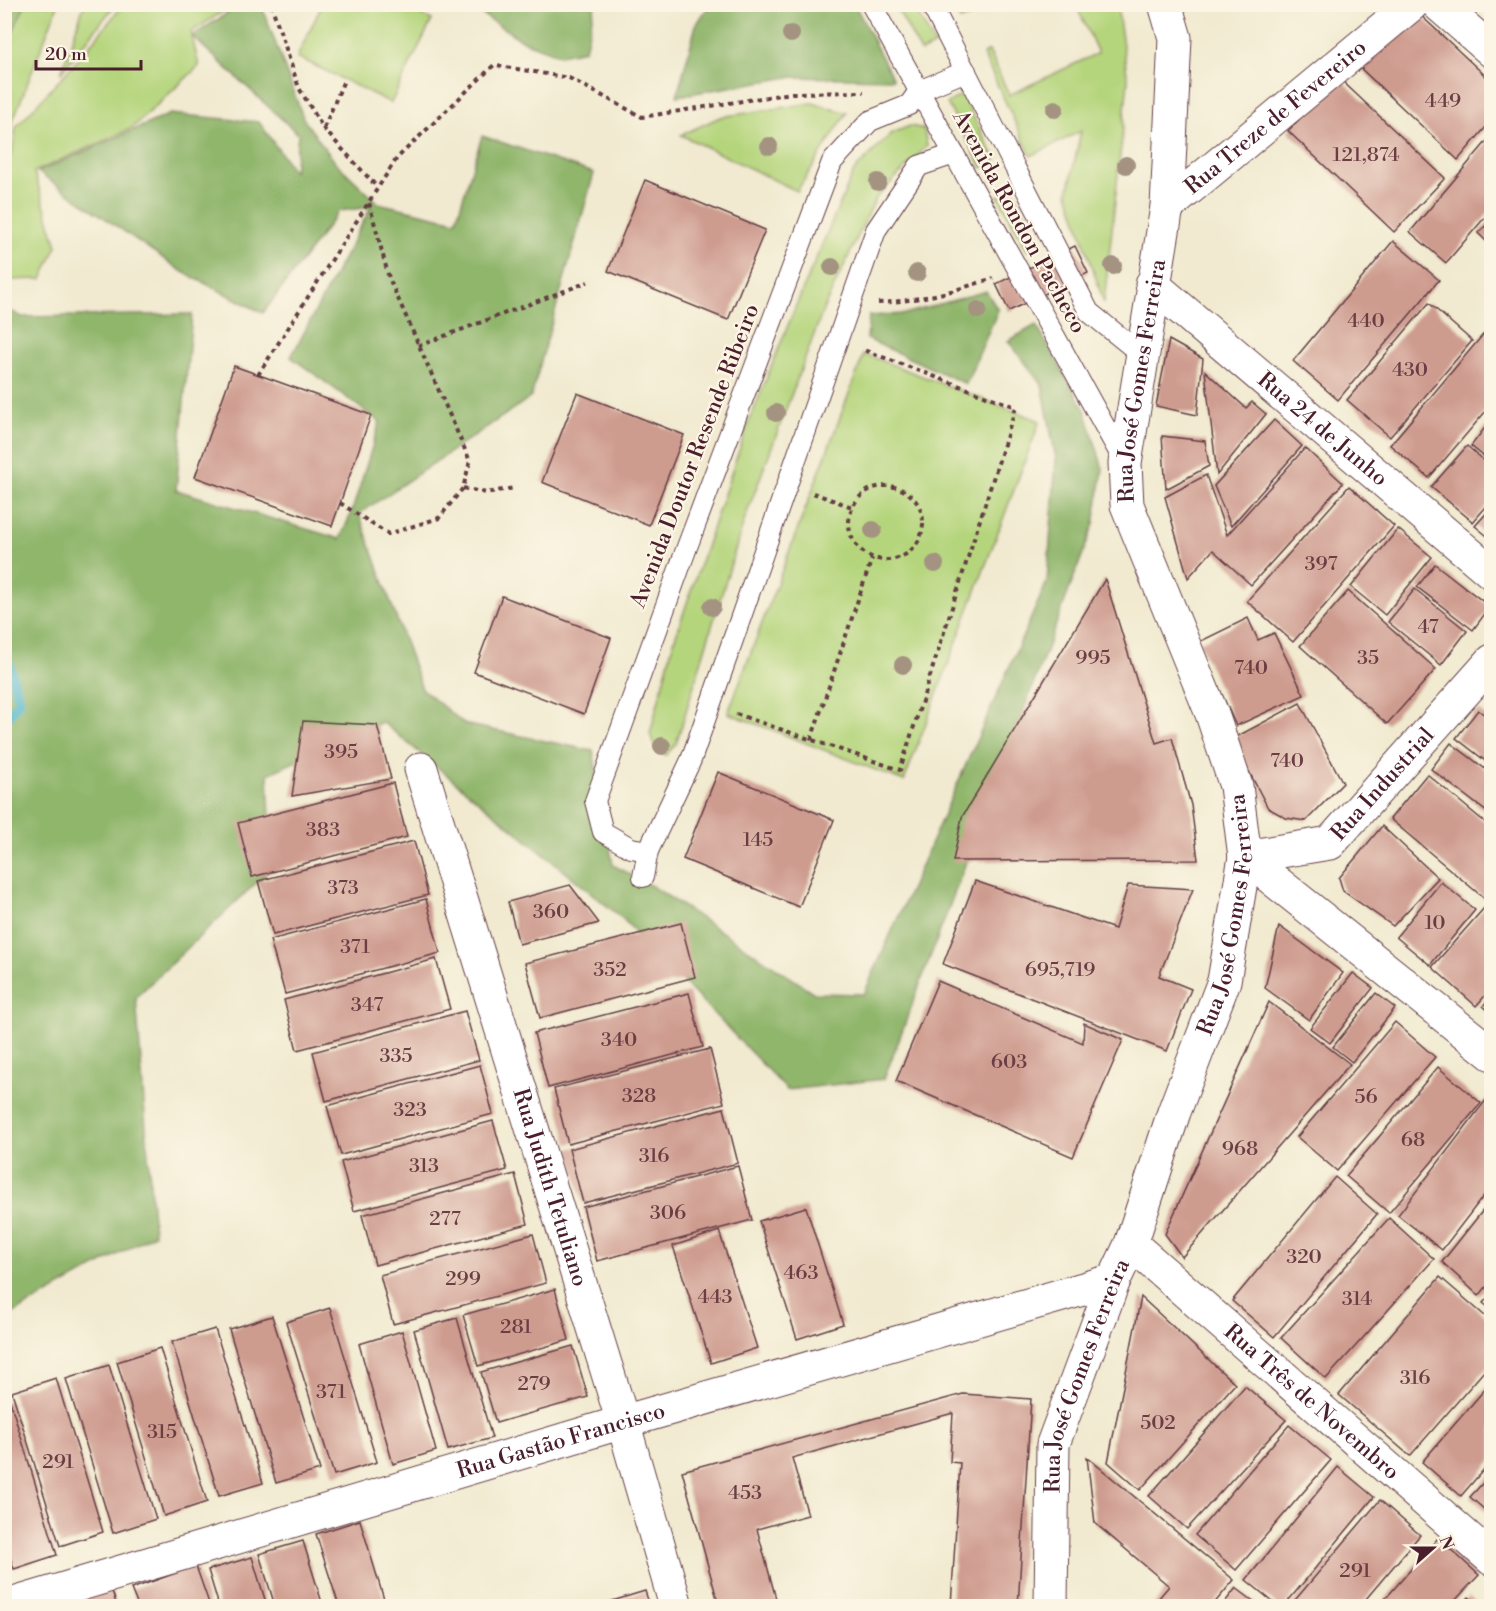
<svg xmlns="http://www.w3.org/2000/svg" width="1496" height="1611" font-family="'Libre Bodoni',serif">
	<rect width="100%" height="100%" fill="#fcf5e5"/>
	<filter id="ink" filterUnits="userSpaceOnUse"><feTurbulence type="fractalNoise" baseFrequency=".0167" numOctaves="2"/><feDisplacementMap in="SourceGraphic" scale="12" xChannelSelector="R" yChannelSelector="G"/><feConvolveMatrix kernelMatrix="1 2 1 2 8 2 1 2 1" color-interpolation-filters="sRGB"/></filter>
	<filter id="wash" filterUnits="userSpaceOnUse"><feTurbulence type="fractalNoise" baseFrequency=".008" numOctaves="4" result="noise"/><feDisplacementMap in="SourceGraphic" scale="24" xChannelSelector="R" yChannelSelector="G"/><feGaussianBlur stdDeviation="1.35" result="paint"/><feColorMatrix in="noise" values="0 0 0 0 0 0 0 0 0 0 0 0 0 0 0 0 0 1.4 0 .05"/><feComposite in="paint" operator="in"/></filter>
	<g filter="url(#wash)">
		<rect width="100%" height="100%" fill="#f1ead0"/>
		<g fill="#b5d57d" stroke="#807a54" stroke-width="1.5">
			<path d="M5,5H58L5,141Z"/>
			<path d="M84,5H115L61,73Z"/>
			<path d="M123,5H233L191,32L199,66L132,128L34,172L57,246L42,279L5,280V164L12,153L16,127L77,61Z"/>
			<path d="M322,5H401L432,20L391,103L297,57Z"/>
			<path d="M895,5H913L935,45L921,52Z"/>
			<path d="M952,5H979L983,12L960,20Z"/>
			<path d="M1076,5H1117L1128,81L1104,303L1068,193L1081,131L1031,156L983,54L989,51L1009,95L1098,53Z"/>
			<path d="M962,95L996,160L982,168L947,103Z"/>
			<path d="M812,103L847,113L797,191L681,135L720,117Z"/>
			<path d="M910,126L924,129L927,146L876,198L824,308L744,521L676,744L666,755L656,750L650,734L673,644L748,424L797,303L854,171L892,133Z"/>
			<path d="M1012,188L1040,243L1027,250L998,196Z"/>
			<path d="M864,354L1040,421L904,781L728,713Z"/>
		</g>
		<g fill="#90b66c" stroke="#6d6a4c" stroke-width="1.5">
			<path d="M5,4L25,5L5,49L4,5Z"/>
			<path d="M261,4L304,120L335,162L378,203L456,221L482,136L594,173L531,397L359,514L422,689L464,724L593,751L613,865L655,888L814,993L864,994L1047,582L1056,459L1042,384L1008,341L1036,325L1085,410L1103,469L1094,524L884,1079L787,1090L623,919L382,722L268,774L272,868L136,997L154,1234L5,1318V308L22,317L192,314L176,490L340,539L352,511L380,422L291,357L371,207L339,211L263,313L183,272L38,172L170,114L259,122L294,172L298,134L192,36L240,5Z"/>
			<path d="M710,4L855,5L893,79L789,77L677,96L696,25Z"/>
			<path d="M477,5L478,4L595,5L585,50L560,55L523,41L477,11Z"/>
			<path d="M986,291L998,310L966,384L867,339L869,316L905,314Z"/>
		</g>
		<g fill="none" stroke-linecap="round" stroke-linejoin="round">
			<path stroke="#4db5cb" stroke-width="10" d="M4,647L19,701L4,722"/>
		</g>
		<g id="blocks">
			<g fill="#ce9b8f">
				<path d="M1415,10L1492,82V120L1458,160L1357,65Z"/>
				<path d="M1339,78L1445,178L1394,232L1288,131Z"/>
				<path d="M1492,135V209L1446,263L1410,232Z"/>
				<path d="M645,180L765,230L728,320L608,271Z"/>
				<path d="M1492,220V247L1478,233Z"/>
				<path d="M1393,241L1439,280L1338,400L1293,361Z"/>
				<path d="M1075,246L1088,273L1009,311L996,284Z"/>
				<path d="M1429,303L1472,341L1390,437L1347,400Z"/>
				<path d="M1492,324V404L1429,478L1390,445Z"/>
				<path d="M1169,340L1203,359L1197,415L1156,406Z"/>
				<path d="M234,366L371,415L332,526L195,477Z"/>
				<path d="M1205,371L1246,408L1252,402L1266,414L1217,475Z"/>
				<path d="M577,393L684,435L649,525L542,482Z"/>
				<path d="M1274,420L1302,446L1231,526L1214,486Z"/>
				<path d="M1490,421L1492,422V463L1471,446Z"/>
				<path d="M1162,436L1205,441L1209,466L1166,489Z"/>
				<path d="M1467,446L1492,467V500L1473,522L1431,487Z"/>
				<path d="M1305,448L1343,483L1251,585L1213,550L1188,578L1165,497L1206,475L1227,535Z"/>
				<path d="M1349,486L1394,526L1293,642L1247,601Z"/>
				<path d="M1492,507V540L1475,526Z"/>
				<path d="M1398,529L1432,557L1385,615L1351,587Z"/>
				<path d="M1435,564L1490,607L1473,630L1417,587Z"/>
				<path d="M1105,579L1156,743L1172,738L1191,805L1198,860L953,861L962,817Z"/>
				<path d="M1415,589L1467,631L1441,665L1388,622Z"/>
				<path d="M1348,591L1436,669L1387,724L1300,646Z"/>
				<path d="M502,596L611,638L584,714L474,672Z"/>
				<path d="M1248,618L1258,640L1274,633L1304,695L1236,726L1199,642Z"/>
				<path d="M1300,703L1343,783L1306,821L1286,818L1268,808L1232,739Z"/>
				<path d="M1478,710L1492,720V766L1456,738Z"/>
				<path d="M303,721L377,725L391,779L292,796Z"/>
				<path d="M1451,743L1492,774V816L1431,769Z"/>
				<path d="M718,772L834,820L799,907L683,859Z"/>
				<path d="M1427,774L1492,828V891L1485,899L1390,819Z"/>
				<path d="M393,783L407,837L252,877L238,823Z"/>
				<path d="M1382,826L1438,878L1393,926L1343,891L1339,878Z"/>
				<path d="M414,841L428,895L273,935L258,881Z"/>
				<path d="M975,881L1115,929L1128,885L1193,889L1159,976L1191,989L1167,1051L943,964Z"/>
				<path d="M1441,882L1475,910L1430,965L1396,937Z"/>
				<path d="M570,885L599,923L519,944L508,902Z"/>
				<path d="M426,899L440,953L285,994L270,940Z"/>
				<path d="M1492,899V988L1476,1006L1432,967Z"/>
				<path d="M681,923L695,977L540,1018L525,963Z"/>
				<path d="M1279,926L1343,973L1309,1020L1265,988Z"/>
				<path d="M436,959L450,1009L297,1050L284,1000Z"/>
				<path d="M1353,973L1373,988L1330,1043L1310,1028Z"/>
				<path d="M938,981L1083,1043L1084,1023L1123,1040L1073,1157L896,1081Z"/>
				<path d="M689,993L703,1047L548,1088L534,1033Z"/>
				<path d="M1376,993L1395,1008L1352,1062L1333,1047Z"/>
				<path d="M1492,995V1014L1483,1006Z"/>
				<path d="M1269,1002L1350,1064L1182,1257L1165,1234Z"/>
				<path d="M465,1011L479,1060L326,1101L313,1052Z"/>
				<path d="M1395,1022L1435,1057L1337,1171L1297,1137Z"/>
				<path d="M710,1049L724,1103L568,1144L554,1089Z"/>
				<path d="M480,1065L493,1114L341,1155L327,1106Z"/>
				<path d="M1438,1067L1481,1103L1389,1213L1346,1176Z"/>
				<path d="M1486,1100L1492,1104V1185L1442,1250L1398,1215Z"/>
				<path d="M724,1108L738,1163L583,1203L569,1149Z"/>
				<path d="M493,1121L507,1170L354,1211L341,1162Z"/>
				<path d="M738,1166L752,1220L597,1261L583,1207Z"/>
				<path d="M515,1174L528,1224L375,1265L362,1215Z"/>
				<path d="M1335,1177L1377,1214L1274,1337L1232,1301Z"/>
				<path d="M1492,1199V1280L1479,1296L1442,1262Z"/>
				<path d="M806,1207L843,1324L797,1339L759,1221Z"/>
				<path d="M1389,1218L1434,1259L1326,1379L1281,1338Z"/>
				<path d="M719,1231L757,1348L711,1363L673,1246Z"/>
				<path d="M533,1234L546,1283L393,1324L380,1275Z"/>
				<path d="M1440,1277L1492,1322V1362L1410,1456L1339,1395Z"/>
				<path d="M555,1289L569,1340L478,1366L463,1315Z"/>
				<path d="M1492,1293V1310L1483,1303Z"/>
				<path d="M1141,1297L1235,1384L1140,1490L1108,1462Z"/>
				<path d="M330,1308L377,1462L334,1475L286,1322Z"/>
				<path d="M272,1316L320,1470L276,1483L229,1329Z"/>
				<path d="M457,1318L492,1438L448,1450L414,1330Z"/>
				<path d="M215,1329L263,1483L219,1496L172,1342Z"/>
				<path d="M402,1331L436,1451L393,1464L359,1344Z"/>
				<path d="M573,1346L588,1397L496,1423L481,1372Z"/>
				<path d="M160,1348L207,1502L164,1516L117,1362Z"/>
				<path d="M109,1365L156,1519L113,1533L66,1379Z"/>
				<path d="M56,1378L103,1532L60,1546L12,1392Z"/>
				<path d="M1492,1381V1460L1461,1496L1422,1462Z"/>
				<path d="M1245,1386L1286,1420L1187,1529L1149,1496Z"/>
				<path d="M963,1394L1031,1399L1018,1606H951L960,1463L950,1462L953,1413L792,1458L808,1515L757,1529L778,1606H719L682,1471Z"/>
				<path d="M10,1401L57,1555L14,1569L4,1539V1403Z"/>
				<path d="M1289,1425L1331,1460L1236,1570L1195,1535Z"/>
				<path d="M1087,1457L1234,1580L1212,1606H1152L1169,1586L1095,1523Z"/>
				<path d="M1338,1467L1374,1497L1284,1606H1278L1246,1580Z"/>
				<path d="M1492,1473V1516L1470,1497Z"/>
				<path d="M1380,1500L1420,1535L1360,1606H1290Z"/>
				<path d="M360,1520L386,1606H339L316,1534Z"/>
				<path d="M1438,1538L1479,1575L1450,1606H1379Z"/>
				<path d="M303,1541L323,1606H275L259,1554Z"/>
				<path d="M252,1557L267,1606H219L208,1570Z"/>
				<path d="M196,1566L210,1606H138L131,1589Z"/>
				<path d="M1236,1588L1260,1606H1222Z"/>
				<path d="M112,1591L117,1606H72L71,1604Z"/>
				<path d="M645,1591L650,1606H596Z"/>
				<path d="M1469,1597L1480,1606H1461Z"/>
			</g>
		</g>
	</g>
	<g filter="url(#ink)">
		<use href="#blocks" fill-opacity="0" stroke="#633d44" stroke-width="1.5"/>
		<g fill="none" stroke-linecap="round" stroke-linejoin="round">
			<g stroke="#633d44" stroke-width="22">
				<g id="service">
					<path d="M871,4L1125,463"/>
					<path d="M931,4L1089,312L1141,354"/>
					<path d="M648,851L631,848L603,832L595,801L687,547L832,162L870,121L909,105L919,91L966,71"/>
					<path d="M643,877L648,851L691,760L876,230L919,166L954,154"/>
				</g>
			</g>
			<g stroke="#633d44" stroke-width="35">
				<g id="minor">
					<path d="M1438,4L1492,51"/>
					<path id="s1" d="M1167,207L1412,4"/>
					<path id="s2" d="M1152,284L1492,573"/>
					<path id="s3" d="M421,769L623,1422L676,1606"/>
					<path id="s4" d="M1245,857L1330,843L1492,661"/>
					<path d="M1245,857L1492,1054"/>
					<path id="s5" d="M1131,1244L1492,1559"/>
					<path id="s6" d="M7,1606L623,1422L1114,1280"/>
				</g>
			</g>
			<g stroke="#633d44" stroke-width="35">
				<g id="tertiary">
					<path id="s7" d="M1051,1606L1053,1444L1114,1280L1131,1244L1174,1112L1224,981L1245,857L1236,786L1212,714L1127,505L1125,463L1167,207L1175,38L1165,4"/>
				</g>
			</g>
			<g stroke="#633d44" stroke-width="4" stroke-dasharray="4.5 4.5" stroke-linecap="butt">
				<path d="M271,4L299,88L323,128L377,187"/>
				<path d="M324,128L344,80"/>
				<path d="M878,303C918,301 955,291 993,278"/>
				<path d="M418,346L588,282"/>
				<path d="M258,375L397,158L494,65L569,78L642,117L792,93L864,92"/>
				<circle cx="886" cy="523" r="37"/>
				<path d="M463,488L486,493L514,488"/>
				<path d="M813,493L852,507"/>
				<path d="M340,503L388,534L439,518L463,488L470,461L389,278L368,199"/>
				<path d="M736,714L900,770L1016,407L861,349"/>
				<path d="M811,740L872,558"/>
			</g>
			<use href="#service" stroke="#fff" stroke-width="20"/>
			<use href="#minor" stroke="#fff" stroke-width="33"/>
			<use href="#tertiary" stroke="#fff" stroke-width="33"/>
		</g>
		<g fill="#a49381">
			<circle cx="791" cy="34" r="9"/>
			<circle cx="1055" cy="109" r="9"/>
			<circle cx="769" cy="146" r="9"/>
			<circle cx="1126" cy="165" r="9"/>
			<circle cx="878" cy="182" r="9"/>
			<circle cx="1113" cy="266" r="9"/>
			<circle cx="832" cy="267" r="9"/>
			<circle cx="917" cy="273" r="9"/>
			<circle cx="978" cy="310" r="9"/>
			<circle cx="776" cy="413" r="9"/>
			<circle cx="873" cy="530" r="9"/>
			<circle cx="935" cy="564" r="9"/>
			<circle cx="712" cy="607" r="9"/>
			<circle cx="903" cy="665" r="9"/>
			<circle cx="662" cy="746" r="9"/>
		</g>
	</g>
	<g text-anchor="middle" dominant-baseline="central" stroke-width="4.5" stroke-linejoin="round" paint-order="stroke">
		<g font-size="20" fill="#6b3e44">
			<text x="1443" y="101">449</text>
			<text x="1366" y="155">121,874</text>
			<text x="1366" y="321">440</text>
			<text x="1410" y="370">430</text>
			<text x="1321" y="564">397</text>
			<text x="1428" y="627">47</text>
			<text x="1093" y="658">995</text>
			<text x="1368" y="658">35</text>
			<text x="1251" y="668">740</text>
			<text x="341" y="752">395</text>
			<text x="1287" y="761">740</text>
			<text x="323" y="830">383</text>
			<text x="758" y="840">145</text>
			<text x="343" y="888">373</text>
			<text x="551" y="912">360</text>
			<text x="1435" y="923">10</text>
			<text x="355" y="947">371</text>
			<text x="610" y="970">352</text>
			<text x="1060" y="970">695,719</text>
			<text x="367" y="1005">347</text>
			<text x="619" y="1040">340</text>
			<text x="396" y="1056">335</text>
			<text x="1009" y="1062">603</text>
			<text x="639" y="1096">328</text>
			<text x="1366" y="1097">56</text>
			<text x="410" y="1110">323</text>
			<text x="1413" y="1140">68</text>
			<text x="1240" y="1149">968</text>
			<text x="654" y="1156">316</text>
			<text x="424" y="1166">313</text>
			<text x="668" y="1213">306</text>
			<text x="445" y="1219">277</text>
			<text x="1304" y="1257">320</text>
			<text x="801" y="1273">463</text>
			<text x="463" y="1279">299</text>
			<text x="715" y="1297">443</text>
			<text x="1357" y="1299">314</text>
			<text x="516" y="1327">281</text>
			<text x="1415" y="1378">316</text>
			<text x="534" y="1384">279</text>
			<text x="331" y="1392">371</text>
			<text x="1158" y="1423">502</text>
			<text x="162" y="1432">315</text>
			<text x="58" y="1462">291</text>
			<text x="745" y="1493">453</text>
			<text x="1355" y="1571">291</text>
		</g>
		<g font-size="22" fill="#4a1f2b" stroke="#fcf5e5">
			<text stroke="none"><textPath href="#s1" startOffset="141">Rua Treze de Fevereiro</textPath></text>
			<text transform="translate(1019 222) rotate(61)">Avenida Rondon Pacheco</text>
			<text stroke="none"><textPath href="#s7" startOffset="1280">Rua José Gomes Ferreira</textPath></text>
			<text stroke="none"><textPath href="#s2" startOffset="224">Rua 24 de Junho</textPath></text>
			<text transform="translate(695 456) rotate(-69)">Avenida Doutor Resende Ribeiro</text>
			<text stroke="none"><textPath href="#s4" startOffset="165">Rua Industrial</textPath></text>
			<text stroke="none"><textPath href="#s7" startOffset="722">Rua José Gomes Ferreira</textPath></text>
			<text stroke="none"><textPath href="#s3" startOffset="438">Rua Judith Tetuliano</textPath></text>
			<text stroke="none"><textPath href="#s7" startOffset="236">Rua José Gomes Ferreira</textPath></text>
			<text stroke="none"><textPath href="#s5" startOffset="240">Rua Três de Novembro</textPath></text>
			<text stroke="none"><textPath href="#s6" startOffset="578">Rua Gastão Francisco</textPath></text>
		</g>
	</g>
	<rect width="1496" height="1611" fill="none" stroke="#fcf5e5" stroke-width="24"/>
	<g transform="translate(1433 1548) rotate(69)" stroke="#fcf5e5" stroke-width="4.5" paint-order="stroke">
	<path d="M0-4.5L10 22L0 15L-10 22Z" fill="#4a1f2b"/>
	<text y="-9" font-size="16" font-weight="bold" text-anchor="middle" fill="#4a1f2b">N</text>
	</g>
	<path d="M36 60v9h105v-9" fill="none" stroke="#4a1f2b" stroke-width="3"/>
	<text x="45" y="60" font-size="18" fill="#4a1f2b" stroke="#fcf5e5" stroke-width="4.5" paint-order="stroke">20 m</text>
</svg>
